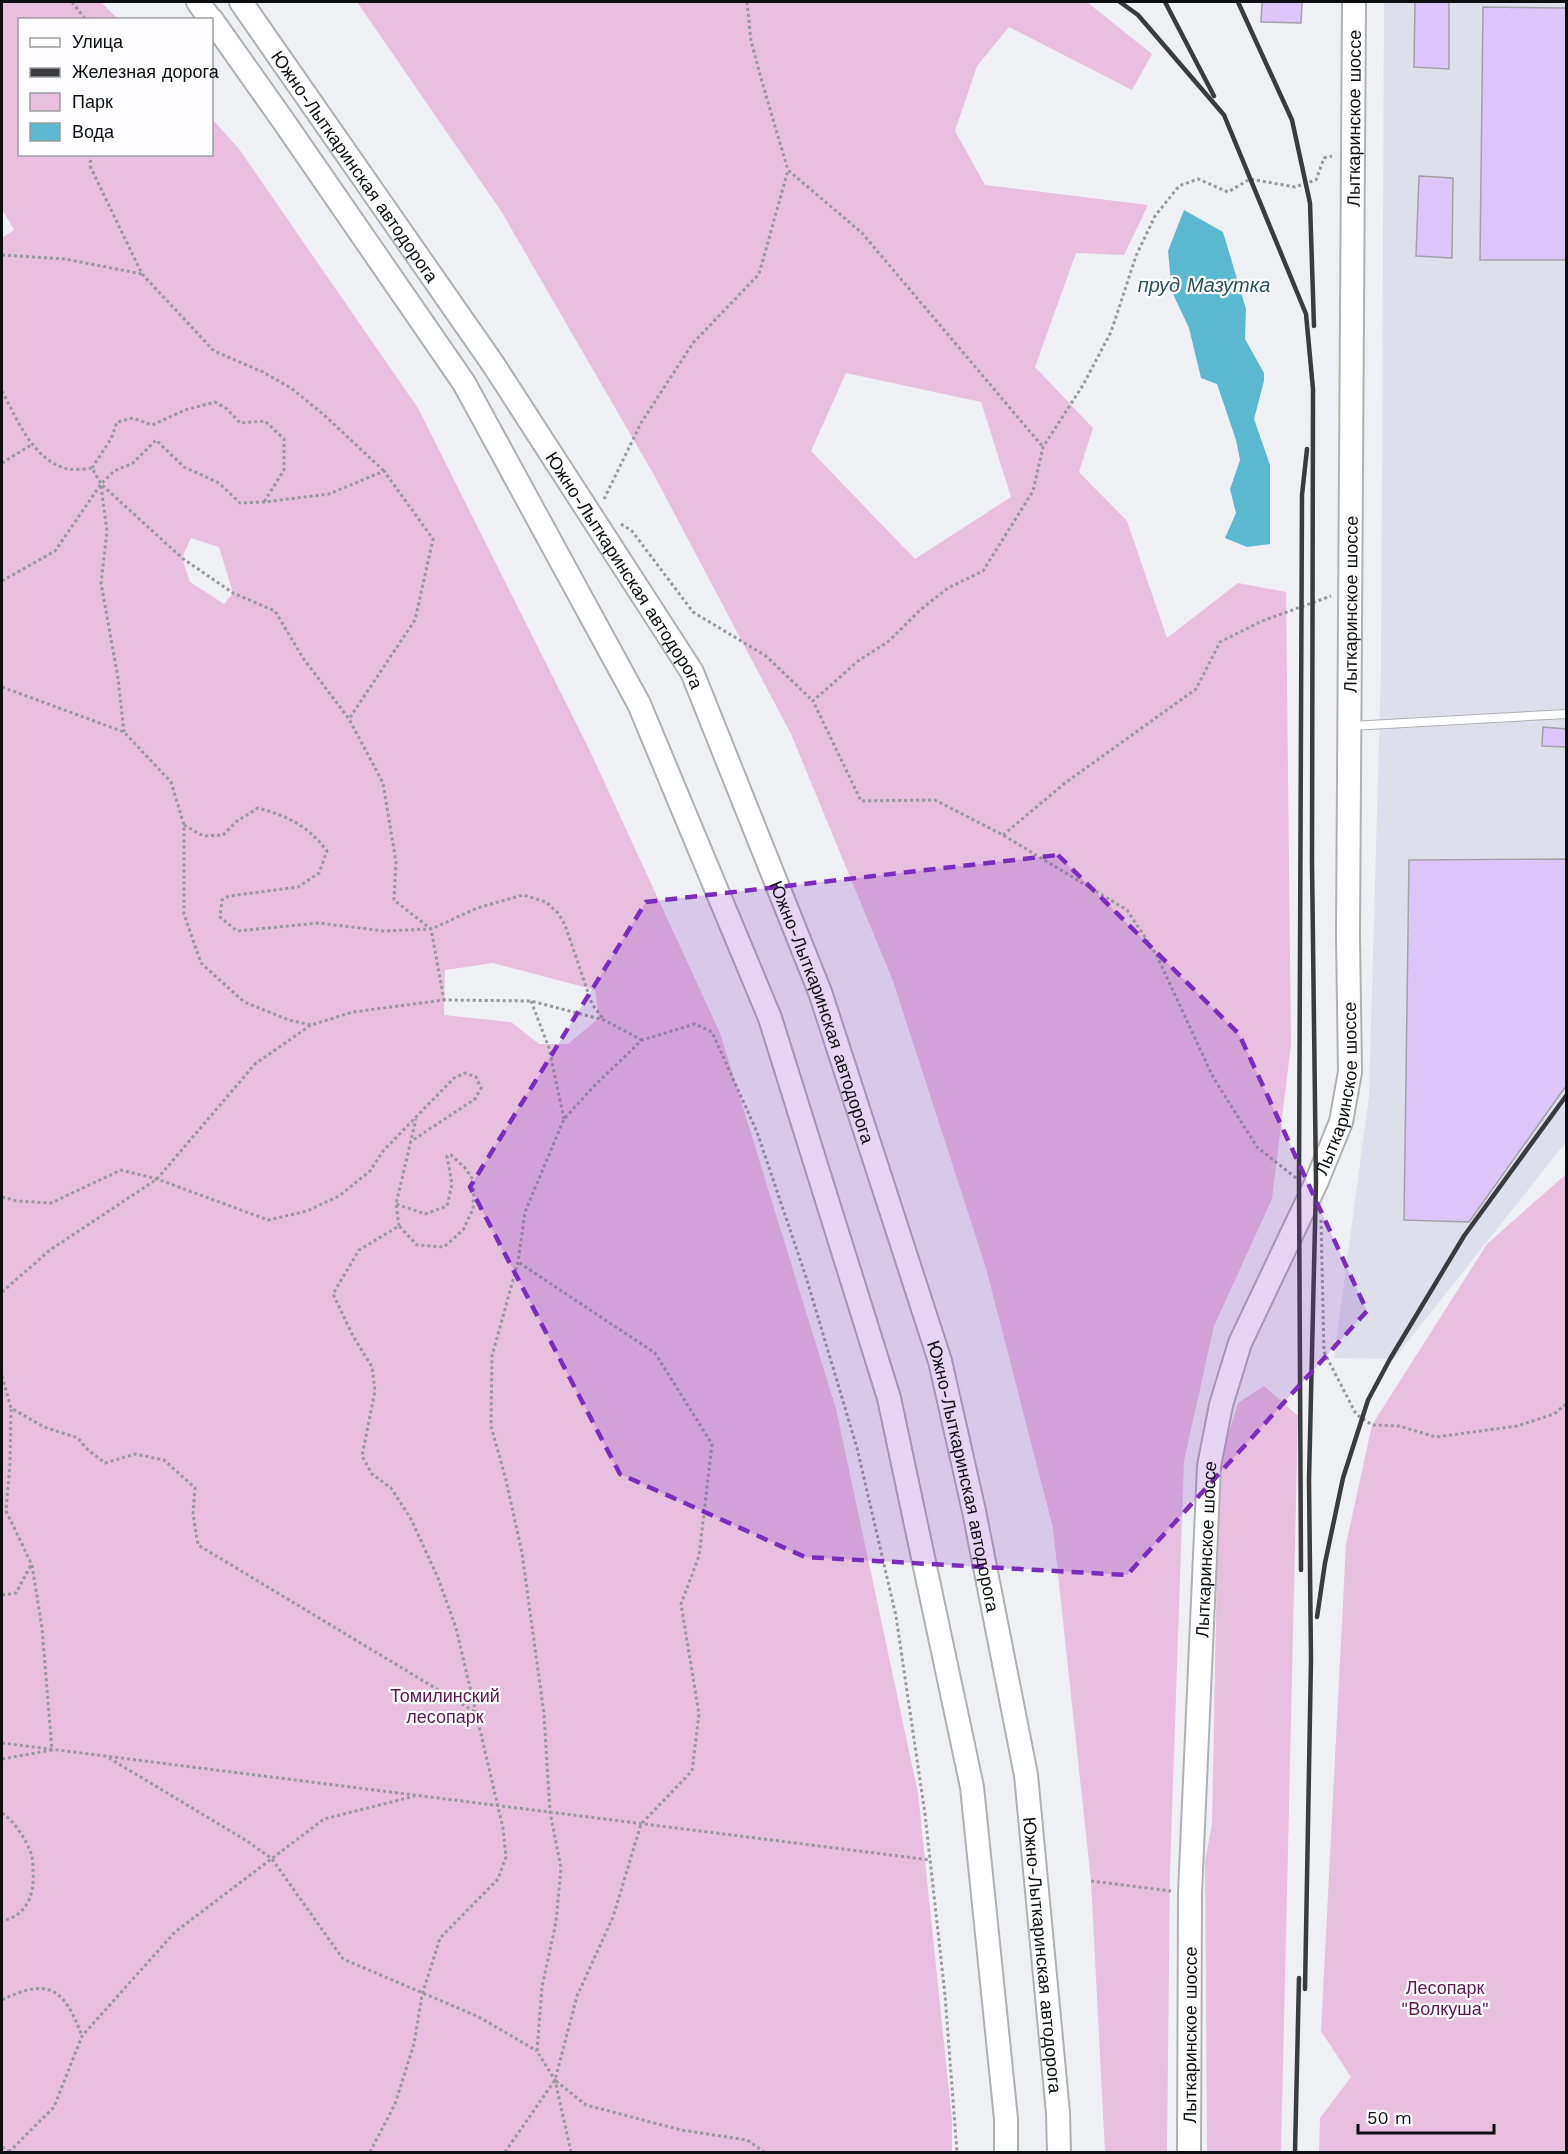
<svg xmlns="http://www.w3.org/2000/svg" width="1568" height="2154" font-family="'Work Sans',sans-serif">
	<rect width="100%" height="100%" fill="#eff0f4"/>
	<path fill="#dde0eb" d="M1384,2H1566V1142L1394,1359L1334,1358L1369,1096L1381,671Z"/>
	<g fill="#e8bfde" fill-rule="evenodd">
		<path d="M2,2H101L118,19L20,20V154H212V119L239,149L418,408L590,751L720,1033L836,1409L918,1793L952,2120V2152H2V238L14,230L2,209ZM191,538L219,547L233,593L224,604L190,582L182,558ZM493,963L595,990L599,1018L568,1044H539L511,1022L444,1015L445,970Z"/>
		<path d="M357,2H1087L1152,54L1132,90L1009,27L977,66L955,131L985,185L1148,205L1124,255L1076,253L1035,367L1093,428L1079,472L1127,521L1167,638L1238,583L1286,592L1291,1045L1272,1199L1214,1326L1184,1461L1170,1871L1167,2152H1105L1091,1881L1053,1528L986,1268L893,981L791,734L654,475L501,211ZM846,373L981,402L1011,497L915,559L811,451Z"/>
		<path d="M1566,1174V2152H1319L1320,2118L1351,2077L1321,2031L1346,1544L1372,1425L1487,1244Z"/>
		<path d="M1264,1386L1298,1416L1281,2152H1207L1205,1861L1212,1824L1219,1464L1238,1403Z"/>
	</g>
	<path fill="#5ab9d0" d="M1184,210L1223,232L1246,309L1245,339L1264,373V381L1254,419L1270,465V544L1247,547L1225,538L1236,513L1230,489L1240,460L1236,440L1217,384L1201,378L1189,328L1172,292L1168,251Z"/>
	<g fill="#dcc5f9" stroke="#a2a1a5" stroke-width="1.5">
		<path d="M1262,2H1302L1301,23L1261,22Z"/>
		<path d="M1415,2H1449V69L1414,67Z"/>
		<path d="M1483,7L1566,8V260H1480Z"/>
		<path d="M1419,176L1453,178L1452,258L1416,256Z"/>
		<path d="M1543,727L1566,729V747L1542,746Z"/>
		<path d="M1566,859V1086L1469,1222L1404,1220L1409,860Z"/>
	</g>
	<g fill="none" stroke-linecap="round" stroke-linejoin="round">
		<g stroke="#afb0b4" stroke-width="10">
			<path id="lane" d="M1351,726L1566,714"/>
		</g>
		<g stroke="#afb0b4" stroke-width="26">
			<g id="secondary">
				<path d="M198,2L211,20"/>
				<path id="s1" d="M241,2L493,364L692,672L820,992L940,1361L974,1511L1026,1775L1058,2113L1059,2152"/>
				<path d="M212,20L282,119L464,383L639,704L770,1018L889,1398L972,1787L1006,2119V2152"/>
				<path id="s2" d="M1189,2152L1190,1893L1209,1466L1221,1405L1240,1343L1316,1183L1341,1122L1350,1072L1348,936L1354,2"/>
			</g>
		</g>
		<g stroke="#98999c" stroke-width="3" stroke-dasharray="3 3" stroke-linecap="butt">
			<path d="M72,2L86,20"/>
			<path d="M747,2L751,41L764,89L788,170L862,233L1043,447"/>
			<path d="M91,154L90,166L142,274L214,351L263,372L291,388L323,414L384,471"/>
			<path d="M2,255L65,259L142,274"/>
			<path d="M2,391C17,419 33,461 68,469C75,470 85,469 92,468L101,484L182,558L233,593L275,611L303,658L349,719L383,783L396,862L394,900L431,929L444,1000"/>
			<path d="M2,463L31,445"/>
			<path d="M92,468L111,439L117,422L133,418L152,425L185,410L215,402L227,409L240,423L265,421L284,439V470L264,502"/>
			<path d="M101,486L107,531L101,583L118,678L124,732"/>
			<path d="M604,499L641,423L693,343L759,274L788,170"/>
			<path d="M621,524L632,531L693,612L766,656L813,701"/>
			<path d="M2,581L55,551L101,484L114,471L133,463L156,440L184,467L219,483L240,503L264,502L329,494L384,471L433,539L415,620L349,719"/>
			<path d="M2,687L124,732L171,782L184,825V914L201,963L244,1002L289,1020L311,1025"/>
			<path d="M184,825L203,836L223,835L237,821L258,808C289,817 307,825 327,851L319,873L298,887L229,896L222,900L220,917L237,931L319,923L384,931L431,929L477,908L523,895L546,902L558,913L565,925L592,1004L604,1020"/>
			<path d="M1003,835L1065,783L1196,689L1220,642L1262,621L1331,596"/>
			<path d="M531,1001L549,1048L564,1119"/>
			<path d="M1296,1178L1257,1147L1213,1077L1156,954L1127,910L1003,835L935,800L861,801L813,701L858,661L889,641L920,610L948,588L983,571L1033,491L1043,447L1083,385L1111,332L1136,256L1155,216L1179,186L1198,179L1228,192L1250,179L1295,187L1316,180L1324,158L1332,156"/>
			<path d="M2,1197L17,1201L51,1203L121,1170L157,1179L268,1220L307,1211L339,1196L370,1171L383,1151L454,1078L465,1073L476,1077L481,1088L475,1099L410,1142"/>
			<path d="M1321,1220L1324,1352L1356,1414L1372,1425L1399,1426L1436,1437L1517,1426L1554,1414L1566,1404"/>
			<path d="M399,1226L396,1204L416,1119"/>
			<path d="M2,1292L50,1250L157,1179L255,1064L311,1025L353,1012L444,1000L531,1001L604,1020L642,1040"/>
			<path d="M2,1376L11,1408L44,1427L78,1438L87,1449L105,1463L135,1454L164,1460L195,1488L193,1514L198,1545L475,1712"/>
			<path d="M2,1595L16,1593L31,1565"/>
			<path d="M2,1743L930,1860"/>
			<path d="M109,1758L247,1841L272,1859L343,1959L479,2017L537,2051"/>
			<path d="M2,1759L52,1750L42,1628L32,1565L6,1511L10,1463L11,1408"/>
			<path d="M2,1813C15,1822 25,1838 31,1853C33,1859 33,1866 33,1872C35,1895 26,1916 2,1921"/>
			<path d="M1091,1881L1171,1891"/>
			<path d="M2,2000C49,1977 64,1988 82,2036"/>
			<path d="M556,2081L586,2105L681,2130L747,2140L764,2152"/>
			<path d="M2,2147L10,2152"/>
			<path d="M9,2152L54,2107L82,2036L175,1932L324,1819L415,1796"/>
			<path d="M370,2152L395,2104L414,2044L422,1995L440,1938L498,1879L506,1857L503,1828L456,1628L438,1578L411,1519L391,1488L372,1474L362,1456L375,1391L372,1367L353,1336L333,1294L359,1250L399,1226L417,1245L444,1247L463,1230L473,1209L474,1181L465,1168L451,1155L447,1156L452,1184L447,1206L425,1214L396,1204"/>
			<path d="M505,2152L555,2080L577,1996L613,1917L641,1824L692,1771L699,1714L681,1604L699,1556L712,1444L655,1353L518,1262"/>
			<path d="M571,2152L555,2080L537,2051L542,1987L556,1922L561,1868L550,1812L544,1714L522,1553L506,1480L491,1426L492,1356L518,1262L525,1212L564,1119L595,1085L642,1040L695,1024L712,1032L757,1132L806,1277L857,1448L896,1616L925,1814L945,1995L957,2152"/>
		</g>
		<use href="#lane" stroke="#fff" stroke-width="8"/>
		<use href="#secondary" stroke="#fff" stroke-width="22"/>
		<g stroke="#3a3b3d" stroke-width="4.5">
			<path d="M1120,2L1138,15L1224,115L1306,314L1313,389L1312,862L1316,1183L1309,1480L1311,1659L1305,1989"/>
			<path d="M1165,2L1214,96"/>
			<path d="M1238,2L1292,120L1310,203L1314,326"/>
			<path d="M1301,1570L1299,1181L1302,495L1307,449"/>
			<path d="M1317,1617L1325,1563L1343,1478L1368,1400L1390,1359L1464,1236L1566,1096"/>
			<path d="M1295,2152L1299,1978"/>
		</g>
	</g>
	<path fill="#7b2cbf" fill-opacity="0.2" stroke="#7b2cbf" stroke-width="4.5" stroke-dasharray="12 8" stroke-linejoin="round" d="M1058,855L1239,1034L1367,1311L1127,1575L805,1557L620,1474L470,1187L646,902Z"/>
	<g text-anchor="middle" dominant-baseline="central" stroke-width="4.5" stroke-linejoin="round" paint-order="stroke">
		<g font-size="18" fill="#0d0e0f" stroke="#fdfdff">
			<text stroke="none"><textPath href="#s2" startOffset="2061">Лыткаринское шоссе</textPath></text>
			<text stroke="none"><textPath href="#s1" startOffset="200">Южно-Лыткаринская автодорога</textPath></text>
			<text stroke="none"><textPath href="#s1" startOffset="686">Южно-Лыткаринская автодорога</textPath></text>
			<text stroke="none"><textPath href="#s2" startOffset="1575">Лыткаринское шоссе</textPath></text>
			<text stroke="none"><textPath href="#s1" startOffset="1172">Южно-Лыткаринская автодорога</textPath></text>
			<text stroke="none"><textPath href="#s2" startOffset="1089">Лыткаринское шоссе</textPath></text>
			<text stroke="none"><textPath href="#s1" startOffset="1658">Южно-Лыткаринская автодорога</textPath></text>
			<text stroke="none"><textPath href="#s2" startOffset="603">Лыткаринское шоссе</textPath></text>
			<text stroke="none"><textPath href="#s1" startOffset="2144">Южно-Лыткаринская автодорога</textPath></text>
			<text stroke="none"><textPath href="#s2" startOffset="117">Лыткаринское шоссе</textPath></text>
		</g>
		<g font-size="18" fill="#5d1652" stroke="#fdfdff">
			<text x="445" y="1695">Томилинский<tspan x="445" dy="21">лесопарк</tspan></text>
			<text x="1445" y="1987">Лесопарк<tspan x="1445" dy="21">"Волкуша"</tspan></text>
		</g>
		<g font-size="20" font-style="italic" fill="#28525c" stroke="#fdfdff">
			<text x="1204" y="285">пруд Мазутка</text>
		</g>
	</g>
	<rect width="1568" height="2154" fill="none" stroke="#0d0e0f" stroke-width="6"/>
	<rect x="18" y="18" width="195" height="138" fill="#fdfdff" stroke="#9d9d9f" stroke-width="1.5"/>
	<rect x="30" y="38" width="30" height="9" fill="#ffffff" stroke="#9d9d9f" stroke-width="1.5"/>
	<text x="72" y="48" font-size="18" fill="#0d0e0f">Улица</text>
	<rect x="30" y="68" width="30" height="9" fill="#3a3b3d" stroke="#9d9d9f" stroke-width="1.5"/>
	<text x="72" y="78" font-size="18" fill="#0d0e0f">Железная дорога</text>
	<rect x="30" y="93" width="30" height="18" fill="#e8bfde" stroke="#9d9d9f" stroke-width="1.5"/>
	<text x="72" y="108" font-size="18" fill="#0d0e0f">Парк</text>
	<rect x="30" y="123" width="30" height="18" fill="#5ab9d0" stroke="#9d9d9f" stroke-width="1.5"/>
	<text x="72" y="138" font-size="18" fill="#0d0e0f">Вода</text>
	<path d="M1358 2124v9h136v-9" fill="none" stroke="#0d0e0f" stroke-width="3"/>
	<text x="1367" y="2124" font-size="18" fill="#0d0e0f" stroke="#fdfdff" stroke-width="4.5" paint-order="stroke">50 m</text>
</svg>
